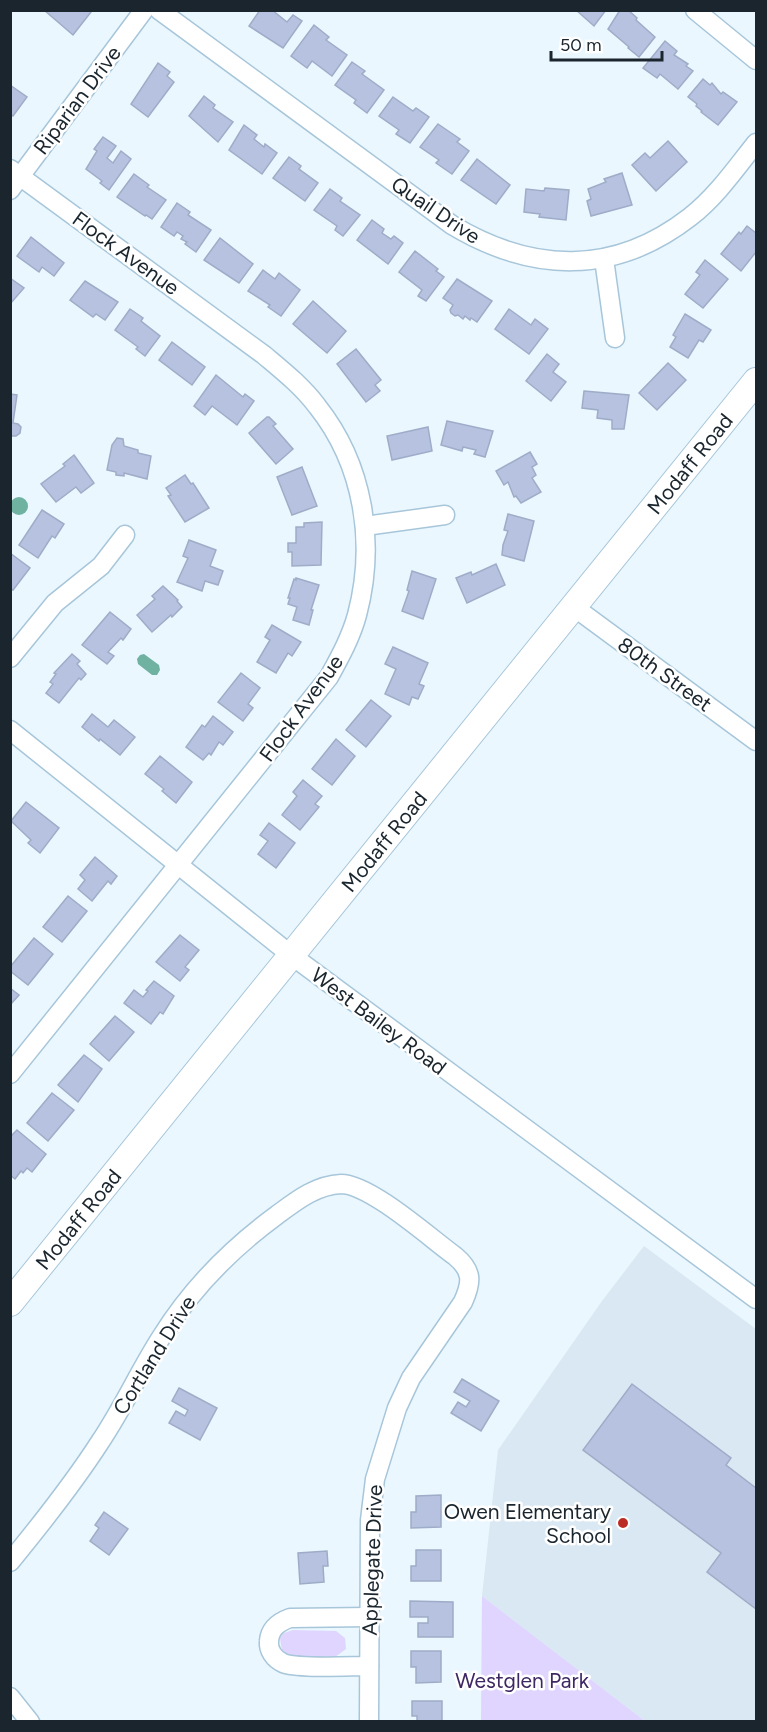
<svg xmlns="http://www.w3.org/2000/svg" width="767" height="1732" font-family="Figtree,sans-serif">
	<rect width="100%" height="100%" fill="#eaf7ff"/>
	<path fill="#d9e8f2" d="M644,1246L756,1329V1721H645L482,1596L498,1450L602,1301Z"/>
	<g fill="#e0d5fe">
		<path d="M482,1596L645,1721H481Z"/>
		<path d="M293,1630L336,1631L345,1638L346,1649L335,1657L291,1658L282,1652L280,1638L284,1633Z"/>
	</g>
	<g fill="#70b2a1">
		<circle cx="19" cy="506" r="9"/>
		<path d="M144,654L159,665L160,670L157,675H152L138,664L137,659L140,655Z"/>
	</g>
	<g fill="#b6c2df" stroke="#9facc8" stroke-width="1.5">
		<path d="M44,10H89L91,12L73,35Z"/>
		<path d="M260,10H272L287,22L293,15L302,21L283,48L249,26Z"/>
		<path d="M576,10H606L594,26Z"/>
		<path d="M620,10H628L637,18L636,20L655,37L639,57L628,48L629,47L608,29Z"/>
		<path d="M314,25L329,37L326,40L347,55L332,76L312,61L307,68L291,56Z"/>
		<path d="M665,41L677,51L674,55L688,64L686,66L693,71L678,89L660,74L657,78L643,68Z"/>
		<path d="M352,62L365,71L362,74L384,90L367,113L354,103L356,100L335,85Z"/>
		<path d="M158,63L170,72L167,76L174,82L148,117L131,104Z"/>
		<path d="M703,79L710,85L712,83L721,94L723,92L737,102L718,125L701,112L702,111L696,106L697,104L688,97Z"/>
		<path d="M10,85L27,97L13,116L10,114Z"/>
		<path d="M204,96L215,105L213,108L233,122L218,142L189,116Z"/>
		<path d="M393,97L413,111L416,108L429,117L410,143L396,134L399,130L379,116Z"/>
		<path d="M438,124L460,139L457,142L469,151L452,174L436,163L439,160L420,147Z"/>
		<path d="M244,125L257,135L254,139L264,147L265,144L277,153L262,174L229,150Z"/>
		<path d="M103,137L116,146L107,158L113,163L121,151L131,159L109,190L100,183L102,181L86,169L97,151L94,149Z"/>
		<path d="M668,141L687,162L656,191L632,165L645,153L650,158Z"/>
		<path d="M289,157L301,166L299,169L318,183L305,201L273,178Z"/>
		<path d="M477,159L510,185L496,204L461,180Z"/>
		<path d="M622,173L632,205L591,216L587,201L591,199L588,189L606,182L604,179Z"/>
		<path d="M134,174L149,185L147,187L166,200L152,219L146,215L145,216L117,197Z"/>
		<path d="M545,188L569,190L566,220L539,217L540,214L524,212L526,189L544,191Z"/>
		<path d="M330,189L342,198L340,201L360,215L343,236L335,230L337,226L314,210Z"/>
		<path d="M177,203L190,212L188,215L211,230L196,252L185,244L187,242L181,239L183,236L177,232L174,236L161,227Z"/>
		<path d="M372,220L384,229L382,233L391,239L394,236L403,243L388,264L357,240Z"/>
		<path d="M747,226L756,233V252L741,271L721,254L739,232L741,234Z"/>
		<path d="M31,237L64,263L54,276L42,267L39,272L17,256Z"/>
		<path d="M220,238L253,264L239,283L204,260Z"/>
		<path d="M415,251L438,269L436,271L444,277L426,301L418,296L422,290L399,272Z"/>
		<path d="M705,260L728,279L703,308L685,294L700,275L696,272Z"/>
		<path d="M263,270L275,279L279,273L300,290L281,316L268,307L270,305L248,291Z"/>
		<path d="M10,278L24,288L10,304Z"/>
		<path d="M457,279L492,301L477,322L471,318L470,320L465,316L463,319L458,315L455,316L451,313L450,310L453,305L443,298Z"/>
		<path d="M85,281L118,302L105,320L96,314L93,317L70,300Z"/>
		<path d="M313,301L346,331L327,353L293,324Z"/>
		<path d="M130,309L143,318L141,321L160,336L145,356L136,349L138,347L115,330Z"/>
		<path d="M509,309L531,325L535,319L548,329L529,354L495,329Z"/>
		<path d="M685,314L711,330L703,342L699,340L688,358L670,347L676,337L673,335Z"/>
		<path d="M172,342L205,367L192,385L159,360Z"/>
		<path d="M356,349L381,380L375,385L380,391L366,402L337,364Z"/>
		<path d="M547,354L559,364L553,372L566,382L551,401L526,381Z"/>
		<path d="M668,363L686,380L657,410L639,393Z"/>
		<path d="M216,375L243,397L245,394L254,401L237,425L212,406L205,415L194,406Z"/>
		<path d="M584,391L629,395L624,429H612V420L597,418L598,410L582,408Z"/>
		<path d="M10,394L17,395L13,423L18,424L21,427L20,433L16,436H10Z"/>
		<path d="M267,417H269L276,424L273,426L293,449L276,464L249,433Z"/>
		<path d="M447,421L493,431L485,457L474,454L476,450L463,447L462,451L441,445Z"/>
		<path d="M428,427L432,451L392,460L387,436Z"/>
		<path d="M117,438L123,439L124,446L138,450V453L151,456L147,479L124,473V476L116,475V472L107,470L112,445Z"/>
		<path d="M530,452L537,464L532,467L536,475L532,478L541,492L521,503L516,496L514,497L508,482L504,485L496,471Z"/>
		<path d="M74,455L94,483L81,493L76,487L56,502L41,484L65,466L63,464Z"/>
		<path d="M302,467L317,506L292,515L277,477Z"/>
		<path d="M185,475L191,484L193,483L209,508L185,522L168,496L171,495L166,488Z"/>
		<path d="M42,510L64,524L55,538L52,536L38,558L19,545Z"/>
		<path d="M508,514L534,521L524,561L502,555L503,545L508,531L504,530Z"/>
		<path d="M322,522L321,565L292,566V552H288V543H296V527H304V523Z"/>
		<path d="M189,540L216,550L210,566L223,571L218,585L205,581L202,591L177,582L188,558L183,556Z"/>
		<path d="M10,553L30,568L13,590L10,589Z"/>
		<path d="M496,564L505,585L467,603L456,578L471,572L472,575Z"/>
		<path d="M412,571L436,579L423,619L402,611L409,591L407,590Z"/>
		<path d="M296,578L319,585L311,610H313L309,625L293,620L297,607L288,604L290,598H288L294,579L296,580Z"/>
		<path d="M163,586L178,600L177,601L182,607L172,617L171,615L152,632L137,615L155,599L152,596Z"/>
		<path d="M110,612L131,629L123,640L121,638L108,652L114,656L107,664L82,645Z"/>
		<path d="M272,625L301,642L292,656L288,653L276,673L257,662L270,640L265,637Z"/>
		<path d="M393,647L428,663L419,684L424,686L418,699L412,697L409,705L385,694L396,669L385,664Z"/>
		<path d="M72,654L80,661L77,664L86,674L81,680L79,678L59,703L46,693L53,684L50,682L56,674L54,673Z"/>
		<path d="M241,673L260,688L248,704L253,708L243,721L218,702Z"/>
		<path d="M371,700L391,716L366,747L346,730Z"/>
		<path d="M92,714L108,727L114,720L135,737L120,755L100,739L99,741L82,727Z"/>
		<path d="M213,716L233,732L223,745L219,742L211,755L209,753L203,760L186,747L202,725L205,727Z"/>
		<path d="M336,739L355,756L332,785L312,769Z"/>
		<path d="M160,756L192,782L176,803L162,791L164,789L145,774Z"/>
		<path d="M303,780L322,796L315,804L319,807L300,830L282,815L297,796L293,792Z"/>
		<path d="M26,802L59,828L40,853L28,843L31,840L11,821Z"/>
		<path d="M269,823L295,843L276,868L258,854L268,841L260,835Z"/>
		<path d="M95,857L117,876L111,884L108,881L92,901L78,889L85,880L80,875Z"/>
		<path d="M68,896L87,911L62,942L43,927Z"/>
		<path d="M180,935L199,950L185,967L189,970L180,981L156,962Z"/>
		<path d="M34,938L53,954L28,985L10,971V967Z"/>
		<path d="M154,981L174,996L163,1014L160,1012L151,1024L124,1003L134,990L143,997L148,991L146,990Z"/>
		<path d="M10,988L19,995L10,1005Z"/>
		<path d="M115,1016L134,1032L109,1061L90,1044Z"/>
		<path d="M84,1055L102,1069L78,1102L58,1085Z"/>
		<path d="M52,1093L74,1110L48,1141L27,1123Z"/>
		<path d="M17,1130L46,1154L32,1172L27,1168L23,1173L21,1171L15,1179L10,1175V1137Z"/>
		<path d="M462,1379L499,1401L481,1431L451,1413L458,1402L466,1407L470,1401L454,1392Z"/>
		<path d="M632,1384L731,1458L726,1465L756,1488V1609L707,1572L721,1553L583,1450Z"/>
		<path d="M179,1388L217,1408L200,1440L169,1423L176,1411L185,1416L188,1410L172,1401Z"/>
		<path d="M441,1495V1527L411,1528V1512H416V1496Z"/>
		<path d="M104,1512L128,1529L109,1555L90,1541L99,1528L95,1525Z"/>
		<path d="M416,1550H441V1581H411V1566H416Z"/>
		<path d="M327,1551L328,1566H323L324,1582L300,1584L298,1553Z"/>
		<path d="M410,1601L453,1602V1637H418V1623H428V1617H410Z"/>
		<path d="M411,1651H441V1682L416,1683V1667H411Z"/>
		<path d="M412,1701H442V1722H417V1716H412Z"/>
	</g>
	<g fill="none" stroke-linecap="round" stroke-linejoin="round">
		<g stroke="#a7c6da" stroke-width="21">
			<g id="street">
				<path d="M159,10L452,225C532,273 614,276 690,217C716,197 736,168 756,143"/>
				<path d="M695,10L756,60"/>
				<path d="M10,169L264,355C283,371 302,386 317,406C364,465 376,543 357,615C351,637 340,657 329,677L10,1074"/>
				<path d="M10,190L144,10"/>
				<path d="M604,259L615,338"/>
				<path d="M365,526L445,515"/>
				<path d="M574,607L756,741"/>
				<path d="M10,658L55,603L101,566L125,535"/>
				<path d="M10,730L291,955L756,1299"/>
				<path d="M10,1562C42,1523 73,1484 100,1442C123,1408 140,1370 162,1336C192,1288 232,1248 277,1215C296,1201 316,1185 341,1184C370,1184 430,1238 455,1256C473,1271 472,1282 463,1302L411,1378L397,1408L375,1479L370,1520L369,1722"/>
				<path d="M369,1666C350,1666 297,1669 283,1663C274,1659 268,1650 269,1641C270,1628 279,1622 290,1618L369,1617"/>
				<path d="M10,1697L30,1722"/>
			</g>
		</g>
		<g stroke="#a7c6da" stroke-width="28">
			<g id="secondary">
				<path id="s1" d="M10,1303L756,381"/>
			</g>
		</g>
		<use href="#street" stroke="#fff" stroke-width="18"/>
		<use href="#secondary" stroke="#fff" stroke-width="26"/>
	</g>
	<circle fill="#bb2d24" stroke="#fff" stroke-width="2" cx="623" cy="1523" r="6"/>
	<g text-anchor="middle" dominant-baseline="central" stroke-width="5" stroke-linejoin="round" paint-order="stroke">
		<g font-size="21" fill="#1a252d" stroke="#fff">
			<text transform="translate(77 100) rotate(-53)">Riparian Drive</text>
			<text transform="translate(436 210) rotate(34)">Quail Drive</text>
			<text transform="translate(126 253) rotate(36)">Flock Avenue</text>
			<text stroke="none"><textPath href="#s1" startOffset="1080">Modaff Road</textPath></text>
			<text transform="translate(665 674) rotate(36)">80th Street</text>
			<text transform="translate(301 708) rotate(-54)">Flock Avenue</text>
			<text stroke="none"><textPath href="#s1" startOffset="594">Modaff Road</textPath></text>
			<text transform="translate(379 1021) rotate(37)">West Bailey Road</text>
			<text stroke="none"><textPath href="#s1" startOffset="108">Modaff Road</textPath></text>
			<text transform="translate(154 1355) rotate(-58)">Cortland Drive</text>
			<text transform="translate(372 1560) rotate(-88)">Applegate Drive</text>
		</g>
		<g font-size="21" fill="#1a252d" stroke="#fff" text-anchor="end">
			<text x="611" y="1511">Owen Elementary<tspan x="611" dy="24">School</tspan></text>
		</g>
		<g font-size="21" fill="#3e2864" stroke="#fff">
			<text x="522" y="1680">Westglen Park</text>
		</g>
	</g>
	<rect width="767" height="1732" fill="none" stroke="#1a252d" stroke-width="24"/>
	<path d="M551 51v9h111v-9" fill="none" stroke="#1a252d" stroke-width="3"/>
	<text x="560" y="51" font-size="18" fill="#1a252d" stroke="#ffffff" stroke-width="4.5" paint-order="stroke">50 m</text>
</svg>
